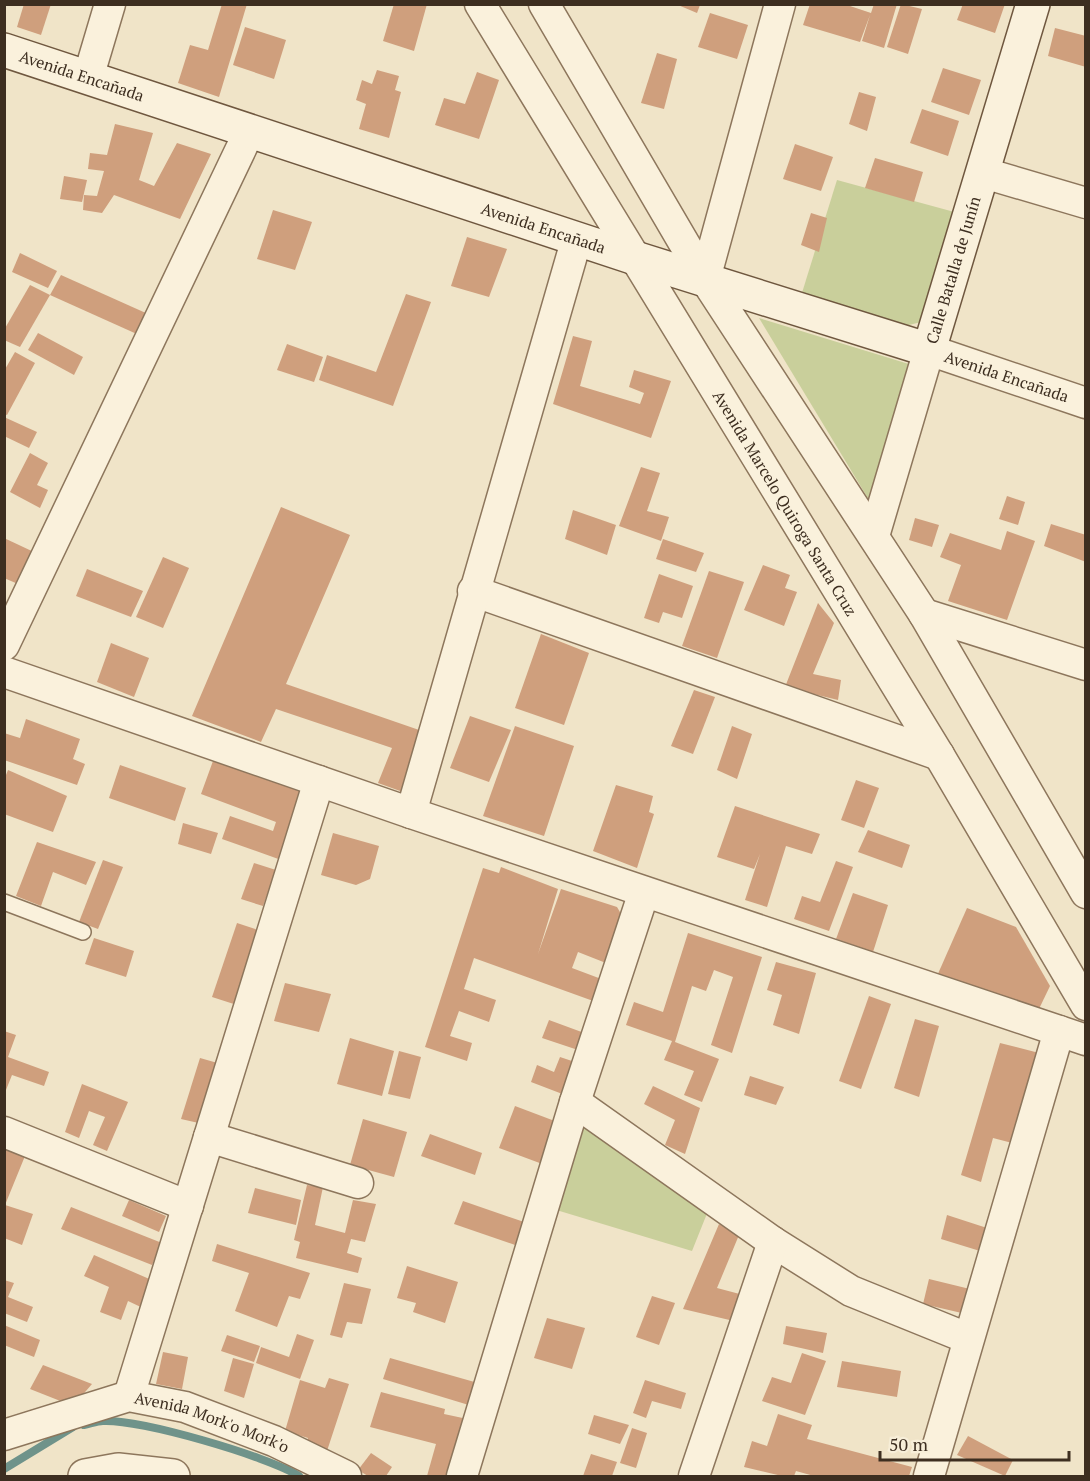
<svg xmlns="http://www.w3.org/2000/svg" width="1090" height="1481" font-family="'PT Serif',serif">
	<rect width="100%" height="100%" fill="#f0e4c8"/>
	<g fill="#c9cf9b">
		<path d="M837,180L958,213L925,321L905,326L801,296Z"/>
		<path d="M759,318L912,365L872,505Z"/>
		<path d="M581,1121L708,1211L692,1251L553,1209Z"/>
	</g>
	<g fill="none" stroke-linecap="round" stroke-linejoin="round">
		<g stroke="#6f938a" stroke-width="8">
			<path d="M84,1425C90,1424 97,1421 103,1421C140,1419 267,1456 299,1476"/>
			<path d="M4,1469L73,1427"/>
		</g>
	</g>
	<g fill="#cf9f7d">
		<path d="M24,4H51L41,35L17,27Z"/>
		<path d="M222,4H247L219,97L178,83L190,45L208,50Z"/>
		<path d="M394,4H427L414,51L383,41Z"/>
		<path d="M810,4H844L871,13L874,4H897L884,48L862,41L870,15L860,42L803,25Z"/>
		<path d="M901,4L922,9L908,54L887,47Z"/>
		<path d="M963,4H1005L995,33L957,20Z"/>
		<path d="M678,5H700L697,13Z"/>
		<path d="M710,13L748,25L737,59L698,47Z"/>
		<path d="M245,27L286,40L274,79L233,65Z"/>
		<path d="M1055,28L1086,36V67L1048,56Z"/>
		<path d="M657,53L677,59L664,109L641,103Z"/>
		<path d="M943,68L981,80L969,115L931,102Z"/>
		<path d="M377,70L399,76L395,90L401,92L389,138L359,129L366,104L356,100L362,80L372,84Z"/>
		<path d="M477,72L499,80L479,139L435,125L444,98L465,104Z"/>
		<path d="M859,92L876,97L867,131L849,124Z"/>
		<path d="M922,109L959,121L948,156L910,143Z"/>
		<path d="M115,124L153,133L139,180L154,186L177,143L211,154L180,219L114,195L102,213L83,210L84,195L97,196L104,171L88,169L90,153L107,155Z"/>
		<path d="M795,144L833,157L821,191L783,179Z"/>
		<path d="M875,158L923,172L914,202L865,188Z"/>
		<path d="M64,176L87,180L82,202L60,199Z"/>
		<path d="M273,210L312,222L295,270L257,259Z"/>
		<path d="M811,213L827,218L819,252L801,245Z"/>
		<path d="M467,237L507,249L489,297L451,286Z"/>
		<path d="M20,253L57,271L48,288L12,272Z"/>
		<path d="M61,275L148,314L139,335L50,295Z"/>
		<path d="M30,285L50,295L20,347L4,340V330Z"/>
		<path d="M406,294L431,302L393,406L319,380L327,355L376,372Z"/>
		<path d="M38,333L83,357L74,375L28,350Z"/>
		<path d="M573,336L592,341L580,386L640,404L644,393L629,387L634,370L671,381L651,438L553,404Z"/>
		<path d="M287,344L323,357L314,382L277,370Z"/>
		<path d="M15,352L35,363L7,415L4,414V371Z"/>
		<path d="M4,417L37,432L29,448L4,436Z"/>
		<path d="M30,453L48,463L37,485L48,490L40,508L10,492Z"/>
		<path d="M641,467L660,473L647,511L669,517L661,541L619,526Z"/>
		<path d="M1007,496L1025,502L1018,525L999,519Z"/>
		<path d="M281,507L350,535L286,684L422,731L403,792L378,783L392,748L276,709L261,742L192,716Z"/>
		<path d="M573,510L616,525L607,555L565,539Z"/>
		<path d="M915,518L939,525L932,547L909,540Z"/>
		<path d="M1051,524L1086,535V562L1044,546Z"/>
		<path d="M1007,531L1035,541L1007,620L948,601L961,565L940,557L950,533L1001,550Z"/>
		<path d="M4,538L36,553L18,584L4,578Z"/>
		<path d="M663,539L704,553L696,572L656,559Z"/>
		<path d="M163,557L189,568L163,628L136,617Z"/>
		<path d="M763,565L790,575L785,588L797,592L784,626L744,610Z"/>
		<path d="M87,569L143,591L131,617L76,596Z"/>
		<path d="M709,571L744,582L717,658L682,646Z"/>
		<path d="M659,574L693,586L682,618L663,612L659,623L644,618Z"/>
		<path d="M818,603L834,623L813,674L841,680L838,700L785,687Z"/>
		<path d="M541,634L589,653L564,725L515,708Z"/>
		<path d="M111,643L149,658L134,697L97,682Z"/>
		<path d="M694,690L715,697L693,754L671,746Z"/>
		<path d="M470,716L511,730L489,782L450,768Z"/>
		<path d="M26,719L80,739L73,759L85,764L77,785L4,760V733L20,738Z"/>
		<path d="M515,726L574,746L544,836L483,816Z"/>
		<path d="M732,726L752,734L737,779L717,770Z"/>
		<path d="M213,761L309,794L284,861L222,839L230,816L273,831L276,822L201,794Z"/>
		<path d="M120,765L186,788L175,821L109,798Z"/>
		<path d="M8,770L67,796L53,832L4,814V780Z"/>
		<path d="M856,780L879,788L864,828L841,820Z"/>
		<path d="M616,785L653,796L649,812L654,814L637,868L593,851Z"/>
		<path d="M735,806L820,834L812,854L786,846L767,907L745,900L760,854L754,869L717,857Z"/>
		<path d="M183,823L218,833L211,854L178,844Z"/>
		<path d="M868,830L910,845L902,868L858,852Z"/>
		<path d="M333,833L379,846L370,879L356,885L321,875Z"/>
		<path d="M37,842L96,862L86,885L53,872L41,906L16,896Z"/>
		<path d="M103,860L123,867L98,929L79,922Z"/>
		<path d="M836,861L853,867L829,931L794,919L802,896L820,902Z"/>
		<path d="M254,863L276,870L263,906L241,899Z"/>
		<path d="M501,867L558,889L538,954L561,889L617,907L627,924L611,965L578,952L572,968L604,980L596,1002L474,958L464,989L496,1000L489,1022L459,1011L450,1036L472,1043L467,1061L425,1047L483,868L499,873Z"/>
		<path d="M853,893L888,905L873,952L836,939Z"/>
		<path d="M967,908L1016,927L1050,986L1038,1011L937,976Z"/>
		<path d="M237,923L264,932L240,1006L212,997Z"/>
		<path d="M688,933L762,957L732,1053L711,1045L733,977L714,970L706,991L692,986L675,1042L719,1059L702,1102L684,1095L694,1071L664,1060L672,1041L626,1025L634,1002L663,1012Z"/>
		<path d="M94,938L134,951L126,977L85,964Z"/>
		<path d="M776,962L816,973L799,1034L773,1025L782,995L767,990Z"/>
		<path d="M285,983L331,994L319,1032L274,1021Z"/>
		<path d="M869,996L891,1004L861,1089L839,1081Z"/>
		<path d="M915,1019L939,1026L919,1097L894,1088Z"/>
		<path d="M549,1020L587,1034L581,1051L542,1038Z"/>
		<path d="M4,1031L16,1035L8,1057L49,1072L44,1086L12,1075L4,1095Z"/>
		<path d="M350,1038L394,1051L382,1096L337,1084Z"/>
		<path d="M1000,1043L1043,1054L1016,1144L993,1138L981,1182L961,1175Z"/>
		<path d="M399,1051L421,1057L410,1099L388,1094Z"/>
		<path d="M560,1057L578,1063L565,1095L531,1082L537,1065L554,1072Z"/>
		<path d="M200,1058L221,1064L203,1124L181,1119Z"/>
		<path d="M750,1076L784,1087L776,1105L744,1095Z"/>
		<path d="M82,1084L128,1102L107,1151L93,1145L105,1117L89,1111L79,1138L65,1132Z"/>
		<path d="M653,1086L700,1108L685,1154L665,1145L675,1120L644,1104Z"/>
		<path d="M515,1106L560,1123L545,1165L499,1148Z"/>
		<path d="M363,1119L407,1132L394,1177L350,1165Z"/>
		<path d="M430,1134L482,1153L475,1175L421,1156Z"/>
		<path d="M4,1148L25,1156L5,1205L33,1214L22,1245L4,1238Z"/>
		<path d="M307,1185L323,1187L315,1225L345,1233L353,1200L376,1204L365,1242L351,1239L347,1253L362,1258L358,1273L296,1258L300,1242L294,1240Z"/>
		<path d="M255,1188L301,1200L296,1225L248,1213Z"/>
		<path d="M129,1200L166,1216L159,1232L122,1216Z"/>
		<path d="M463,1201L527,1223L518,1246L454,1224Z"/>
		<path d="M71,1207L162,1243L152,1265L61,1229Z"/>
		<path d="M947,1215L987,1228L980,1251L941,1239Z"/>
		<path d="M719,1224L739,1235L717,1288L751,1297L738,1322L683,1309Z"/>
		<path d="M217,1244L310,1273L300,1299L289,1296L277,1327L235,1311L249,1273L212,1261Z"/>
		<path d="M94,1255L154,1281L145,1309L128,1301L121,1320L100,1312L109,1287L84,1276Z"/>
		<path d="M407,1266L458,1282L445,1323L413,1312L416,1303L397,1298Z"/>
		<path d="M929,1279L974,1290L966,1314L923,1304Z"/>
		<path d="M4,1280L14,1283L8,1297L33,1307L27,1322L4,1313Z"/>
		<path d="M344,1283L371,1289L362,1324L347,1322L342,1338L330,1335Z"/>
		<path d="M652,1296L675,1303L659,1345L636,1337Z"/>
		<path d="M547,1318L585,1328L572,1369L534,1358Z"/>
		<path d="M4,1325L40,1340L34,1357L4,1345Z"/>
		<path d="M786,1326L827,1333L823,1353L783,1344Z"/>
		<path d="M297,1334L314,1340L300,1379L256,1363L261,1347L289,1357Z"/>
		<path d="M227,1335L260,1346L254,1362L221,1351Z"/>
		<path d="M163,1352L188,1357L182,1389L156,1384Z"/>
		<path d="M802,1353L826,1361L805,1415L762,1401L772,1377L791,1383Z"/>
		<path d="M233,1358L254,1364L244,1398L224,1391Z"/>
		<path d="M390,1358L478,1383L472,1406L383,1379Z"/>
		<path d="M842,1361L901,1371L897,1397L837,1387Z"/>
		<path d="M43,1365L92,1384L73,1406L30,1389Z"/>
		<path d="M329,1378L349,1384L326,1454L305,1445L308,1438L285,1431L300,1380L325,1388Z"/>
		<path d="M645,1380L686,1393L681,1409L652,1401L646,1418L633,1413Z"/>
		<path d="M381,1392L445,1409L444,1414L472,1420L457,1476H427L436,1444L370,1427Z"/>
		<path d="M778,1414L812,1425L807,1439L912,1467L909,1476H814L796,1471L794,1476H782L744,1467L752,1441L767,1446Z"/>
		<path d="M594,1415L629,1425L620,1444L588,1434Z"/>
		<path d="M632,1428L647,1433L636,1468L620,1463Z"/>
		<path d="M968,1436L1013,1460L1005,1476L957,1455Z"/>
		<path d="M371,1453L392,1467L386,1476H368L358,1470Z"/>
		<path d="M591,1454L617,1462L612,1476H583Z"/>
	</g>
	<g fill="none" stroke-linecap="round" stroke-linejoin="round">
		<g stroke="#8d765c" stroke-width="18">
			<path id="service" d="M4,902L83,932"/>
		</g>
		<g stroke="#8d765c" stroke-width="33">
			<g id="minor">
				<path id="s1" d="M480,4L939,755L1086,1005"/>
				<path d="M544,4L705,279L924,614L1086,893"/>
				<path d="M88,78L110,4"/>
				<path d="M984,173L1086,203"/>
				<path d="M705,279L780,4"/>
				<path id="s2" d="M874,536L929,350L1086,403"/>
				<path d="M473,591L939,755"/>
				<path d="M924,614L1086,665"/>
				<path d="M4,645L249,132"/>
				<path d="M4,672L411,813L1086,1040"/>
				<path d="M411,813L577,238"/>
				<path d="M575,1102L773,1242L851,1291L967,1338"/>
				<path d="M4,1132L188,1206"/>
				<path d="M209,1137L358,1183"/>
				<path d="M129,1396L319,781"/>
				<path id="s3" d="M4,1435L129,1396L185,1407L274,1441L346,1476"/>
				<path d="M462,1476L575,1102L644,892"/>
				<path d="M694,1476L773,1242"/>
				<path d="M929,1476L1059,1031"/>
			</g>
		</g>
		<g stroke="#8d765c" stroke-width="36">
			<path id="tertiary" d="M85,1476L118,1470L173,1476"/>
		</g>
		<g stroke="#6f573f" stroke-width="36">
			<g id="secondary">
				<path id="s4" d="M4,50L635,258L929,350L1033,4"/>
			</g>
		</g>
		<use href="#service" stroke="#faf1dc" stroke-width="15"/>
		<use href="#minor" stroke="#faf1dc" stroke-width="30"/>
		<use href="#tertiary" stroke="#faf1dc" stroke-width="33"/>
		<use href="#secondary" stroke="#faf1dc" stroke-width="33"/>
	</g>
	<g text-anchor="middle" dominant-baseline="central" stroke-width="4.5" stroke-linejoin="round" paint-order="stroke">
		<g font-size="16" fill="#3d2e20" stroke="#f7eed8">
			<text stroke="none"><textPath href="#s4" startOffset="82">Avenida Encañada</textPath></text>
			<text stroke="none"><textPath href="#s4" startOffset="568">Avenida Encañada</textPath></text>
			<text stroke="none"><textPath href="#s4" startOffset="1056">Calle Batalla de Junín</textPath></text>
			<text stroke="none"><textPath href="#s2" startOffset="276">Avenida Encañada</textPath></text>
			<text stroke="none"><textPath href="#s1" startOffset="585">Avenida Marcelo Quiroga Santa Cruz</textPath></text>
			<text stroke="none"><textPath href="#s3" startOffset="218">Avenida Mork'o Mork'o</textPath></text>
		</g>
	</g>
	<rect width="1090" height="1481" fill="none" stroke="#3d2e20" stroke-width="12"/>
	<path d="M880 1451v9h189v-9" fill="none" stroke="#3d2e20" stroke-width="3"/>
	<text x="889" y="1451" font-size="18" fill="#3d2e20" stroke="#f7eed8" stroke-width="4.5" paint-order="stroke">50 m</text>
</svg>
